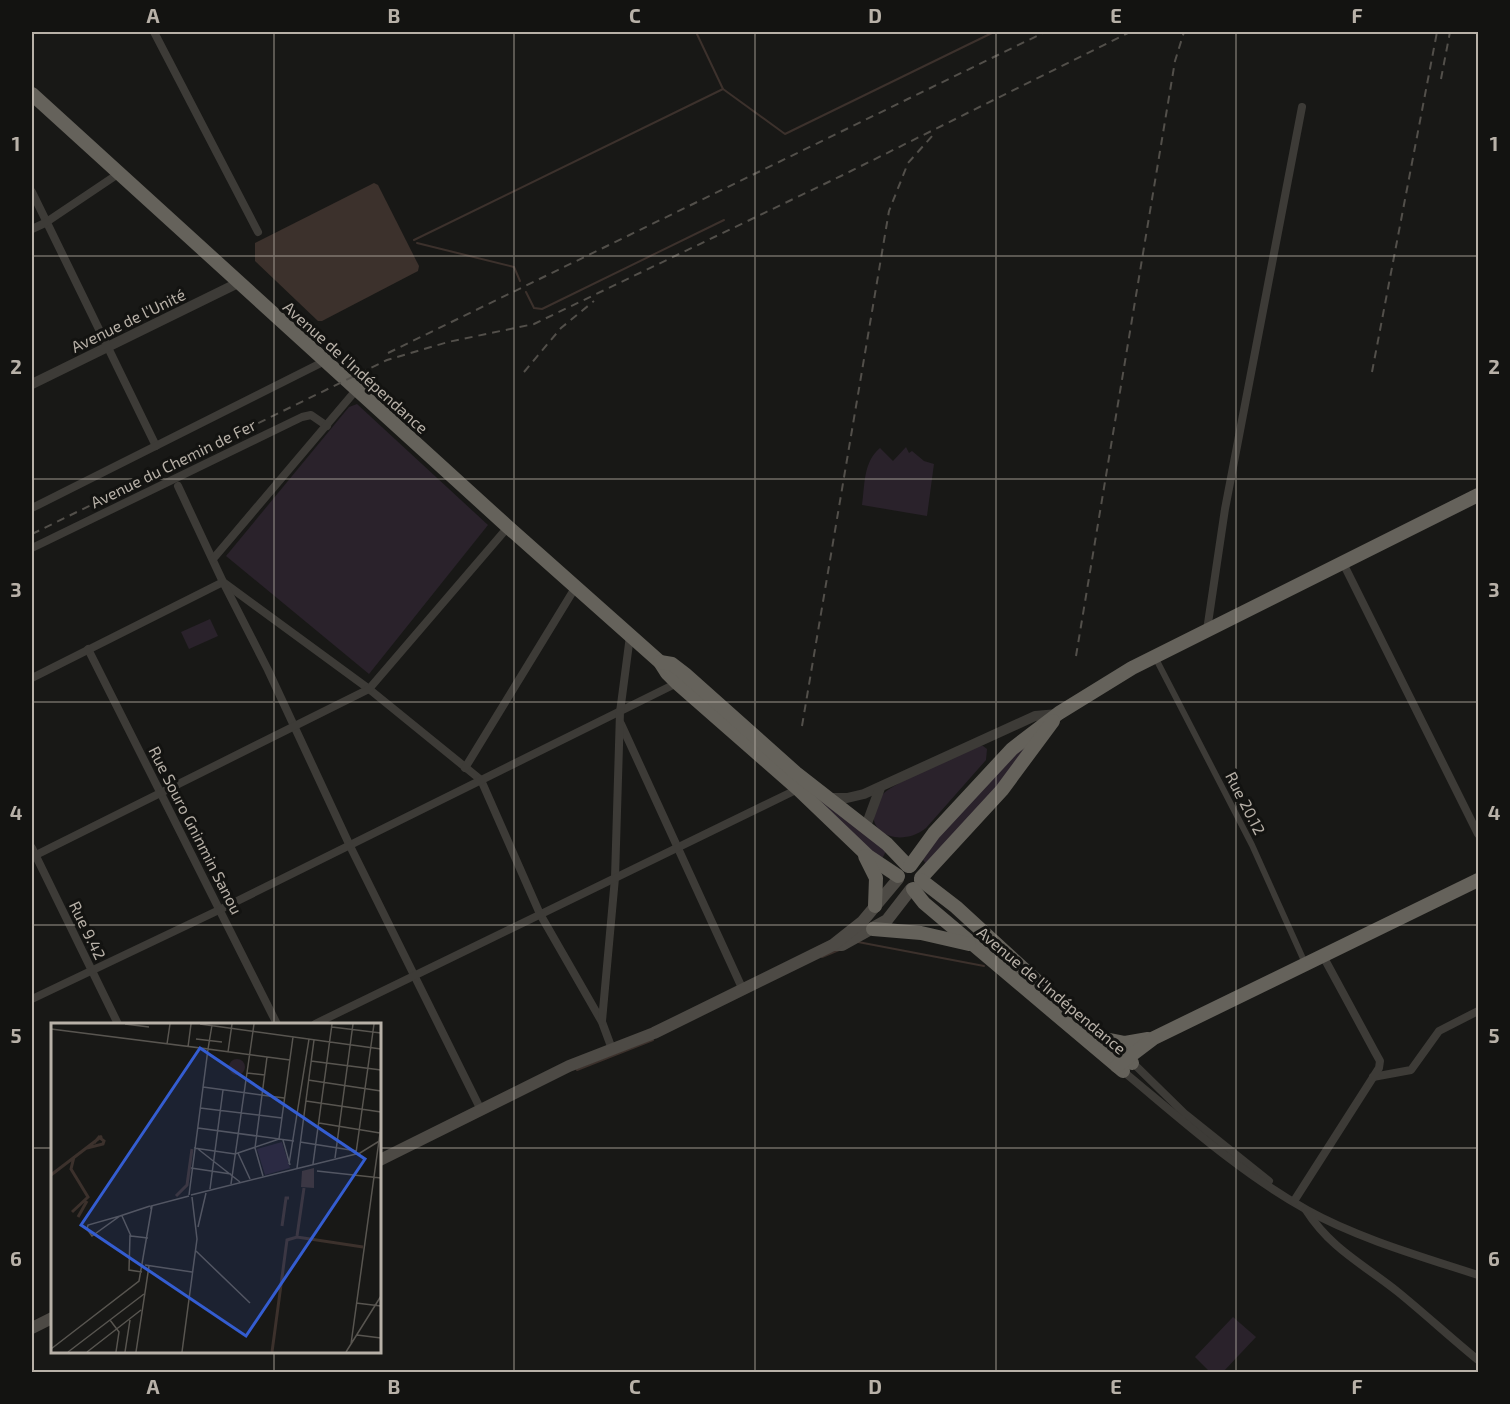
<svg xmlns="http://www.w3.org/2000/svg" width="1510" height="1404" font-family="'Exo 2',sans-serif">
	<rect width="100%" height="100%" fill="#181816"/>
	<g fill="#2a222b">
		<path d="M357,404L488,525L369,674L226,556L349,407Z"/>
		<path d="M906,447L909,453L912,451L924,461L934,464L927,516L862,505C865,485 863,462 880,448L893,461Z"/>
		<path d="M210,619L218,636L189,649L181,632Z"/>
		<path d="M693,691L886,851L883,857L879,859Z"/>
		<path d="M1022,744L1027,747L1010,772L926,864L921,857Z"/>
		<path d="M977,746H983L987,749L986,760L926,828C899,850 856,831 881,796C891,783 958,756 977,746Z"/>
		<path d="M1233,1317L1256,1337L1223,1372H1210L1195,1357Z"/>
	</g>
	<path fill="#3c312c" d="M374,183L378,185L419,266L418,271L322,321H318L255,261V243Z"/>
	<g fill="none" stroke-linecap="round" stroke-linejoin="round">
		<g stroke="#3c312c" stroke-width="2">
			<path d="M696,32L723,89L785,134L994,32"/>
			<path d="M414,240L723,89"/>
			<path d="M417,243L514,267L520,281"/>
			<path d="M526,292L534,308L542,309L724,220"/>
			<path d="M858,942L984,966"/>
			<path d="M822,957L839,950"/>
			<path d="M577,1070L653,1040"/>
		</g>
		<path stroke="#3d3b37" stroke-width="6" d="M1155,657L1252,845L1305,963"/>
		<g stroke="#3d3b37" stroke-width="8">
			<path d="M154,32L258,232"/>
			<path d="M32,192L156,446"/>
			<path d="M32,229L45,223L118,174"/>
			<path d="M178,486L223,582L369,689L481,780L540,914L602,1022L612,1049"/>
			<path d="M32,508L325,361"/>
			<path d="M32,548L302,417L311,415L327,426"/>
			<path d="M213,559L357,389"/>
			<path d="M1342,561L1478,834"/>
			<path d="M1207,630L1225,509L1302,107"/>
			<path d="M88,649L277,1024"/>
			<path d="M32,678L223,582L268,670L350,846L481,1110"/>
			<path d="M621,724L743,990"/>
			<path d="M465,768L575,588"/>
			<path d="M32,848L118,1024"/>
			<path d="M32,857L369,689L508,527"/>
			<path d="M32,999L219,910L677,683"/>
			<path d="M602,1021L615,878L620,712L630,636"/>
			<path d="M315,1024L798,789"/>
			<path d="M1134,1064L1184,1113L1269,1181"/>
			<path d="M1124,1072C1183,1121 1239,1172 1307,1210C1357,1238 1423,1257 1478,1275"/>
			<path d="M1373,1077L1411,1070L1439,1031L1478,1011"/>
			<path d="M1294,1201L1379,1068L1380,1061L1375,1052L1323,956"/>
			<path d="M1306,1210C1331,1249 1363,1264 1398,1292C1425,1314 1451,1338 1478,1360"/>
		</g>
		<g stroke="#3d3b37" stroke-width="10">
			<path d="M32,384L238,283"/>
			<path d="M828,798H847L864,794L1035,716L1058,714"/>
			<path d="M866,826L880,788"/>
		</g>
		<g stroke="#4d4a45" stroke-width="12">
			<path d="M834,945H842L887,920L911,889"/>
			<path d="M380,1160L569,1066L654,1033L833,945L862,922L898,879"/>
			<path d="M32,1328L52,1318"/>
		</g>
		<g stroke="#65625b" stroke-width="14">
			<path d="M32,94L508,527L660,662L667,673L677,683L798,789L868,856L898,876"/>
			<path d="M660,662L672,664L685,674L796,773L887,844L908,866"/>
			<path d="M865,856L876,878L875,906"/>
			<path d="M910,866L934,833L1012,749L1059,713L1132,668L1478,495"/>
			<path d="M921,878L1002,790L1053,721"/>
			<path d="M921,880L956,907L1050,993L1132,1063"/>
			<path d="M913,889L924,903L1123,1071"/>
			<path d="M873,929L921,933L969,944"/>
			<path d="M1105,1039L1125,1043L1148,1039"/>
			<path d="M1117,1066L1154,1038L1478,880"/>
		</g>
		<g stroke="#524f4a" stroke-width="2" stroke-dasharray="8 6" stroke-linecap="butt">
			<path d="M1441,79L1450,32"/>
			<path d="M388,353L1045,32"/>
			<path d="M524,372L561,328L594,301"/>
			<path d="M1372,372L1437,32"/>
			<path d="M32,534L387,360L448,342L534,324L843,175L1130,32"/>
			<path d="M1076,656L1175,61L1184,32"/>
			<path d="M802,726L889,211L908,163L933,135"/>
		</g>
	</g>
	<path fill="none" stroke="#b8b1a8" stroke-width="1.5" stroke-opacity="0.55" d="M274,32V1024M514,32V1372M755,32V1372M996,32V1372M1236,32V1372M32,256H1478M32,479H1478M32,702H1478M32,925H1478M32,1148H52M380,1148H1478M274,1352V1372"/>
	<g text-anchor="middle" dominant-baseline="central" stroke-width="6" stroke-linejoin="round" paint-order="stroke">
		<g font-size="16" fill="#b8b1a8" stroke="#131311">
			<text transform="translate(128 320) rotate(-26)">Avenue de l'Unité</text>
			<text transform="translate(356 367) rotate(42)">Avenue de l'Indépendance</text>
			<text transform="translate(173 463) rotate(-26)">Avenue du Chemin de Fer</text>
			<text transform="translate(1246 803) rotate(63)">Rue 20.12</text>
			<text transform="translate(196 830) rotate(63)">Rue Souro Gninmin Sanou</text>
			<text transform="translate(88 930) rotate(64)">Rue 9.42</text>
			<text transform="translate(1052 990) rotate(40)">Avenue de l'Indépendance</text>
		</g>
	</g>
	<g transform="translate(51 1023)">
		<rect width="330" height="330" fill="#181816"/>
		<path d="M178 44a8 8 0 1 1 16 0a8 8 0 1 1-16 0ZM231,119L239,145L214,152L206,126Z" fill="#2a222b"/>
		<path d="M263,145V165L250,164L251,148Z" fill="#3c312c"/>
		<path fill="none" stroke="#3c312c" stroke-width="3" d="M36,125L52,121L53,118L48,114L43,120M0,152L51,113M125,173L136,162L141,126M21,189L37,174L20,146L23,134M27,194L36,178M231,203L235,175H238M246,213L253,165M221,329L236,217L246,214L312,224"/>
		<path fill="none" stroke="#585550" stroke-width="1.5" d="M74,1L98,4M149,1L330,26M161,2L157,26L239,37M281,4L330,10M0,6L157,26L138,172M145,16L171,19M116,21L119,1M137,24L140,1M177,29L181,1M260,38L330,47M196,50L214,52M257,57L330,68M152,64L233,75M255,78L330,89M149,85L231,95M268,100L329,110M147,105L228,116L242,14M232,117L239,142M249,119L306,128M143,125L184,131L228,116L243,118M147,126L189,159M187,130L199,156M305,130L323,1M284,135L302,1M238,141L258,16M262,141L281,1M140,145L180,151M246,145L263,17M266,148L330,155M212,153L204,125L216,34M180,161L203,1M159,166L172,67M140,172L309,130L330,117M100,186V183L138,173M69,193L37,202L36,206L41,213L69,193L99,183M71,193L80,213L97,215M147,204L155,170M79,212L78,247L91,249M145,228L199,280M94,242L141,249M305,280L330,283M59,297L68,309L65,329M306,312L330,315M300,321L330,103M0,326L88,258L101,183M17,329L93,271M36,329L90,287M74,329L79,297M85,329L98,243M131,329L146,216L141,174M295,329L330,273"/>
		<path fill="#345dd1" fill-opacity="0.15" stroke="#345dd1" stroke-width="3" d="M149,25L314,136L195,313L30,202Z"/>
		<rect width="330" height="330" fill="none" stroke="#b8b1a8" stroke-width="3"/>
	</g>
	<rect width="1510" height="1404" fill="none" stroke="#131311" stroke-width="66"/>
	<rect x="33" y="33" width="1444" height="1338" fill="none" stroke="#b8b1a8" stroke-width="2"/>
	<g font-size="20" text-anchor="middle" font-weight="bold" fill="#b8b1a8">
		<text x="153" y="23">A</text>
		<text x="394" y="23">B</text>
		<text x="635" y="23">C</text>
		<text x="875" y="23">D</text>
		<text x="1116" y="23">E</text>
		<text x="1357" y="23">F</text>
		<text x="16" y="151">1</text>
		<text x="1494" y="151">1</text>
		<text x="16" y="374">2</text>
		<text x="1494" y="374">2</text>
		<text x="16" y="597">3</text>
		<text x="1494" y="597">3</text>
		<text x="16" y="820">4</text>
		<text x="1494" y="820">4</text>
		<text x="16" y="1043">5</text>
		<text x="1494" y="1043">5</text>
		<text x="16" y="1266">6</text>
		<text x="1494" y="1266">6</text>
		<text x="153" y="1394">A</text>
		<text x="394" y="1394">B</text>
		<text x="635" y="1394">C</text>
		<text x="875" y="1394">D</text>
		<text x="1116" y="1394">E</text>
		<text x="1357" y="1394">F</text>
	</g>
</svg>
